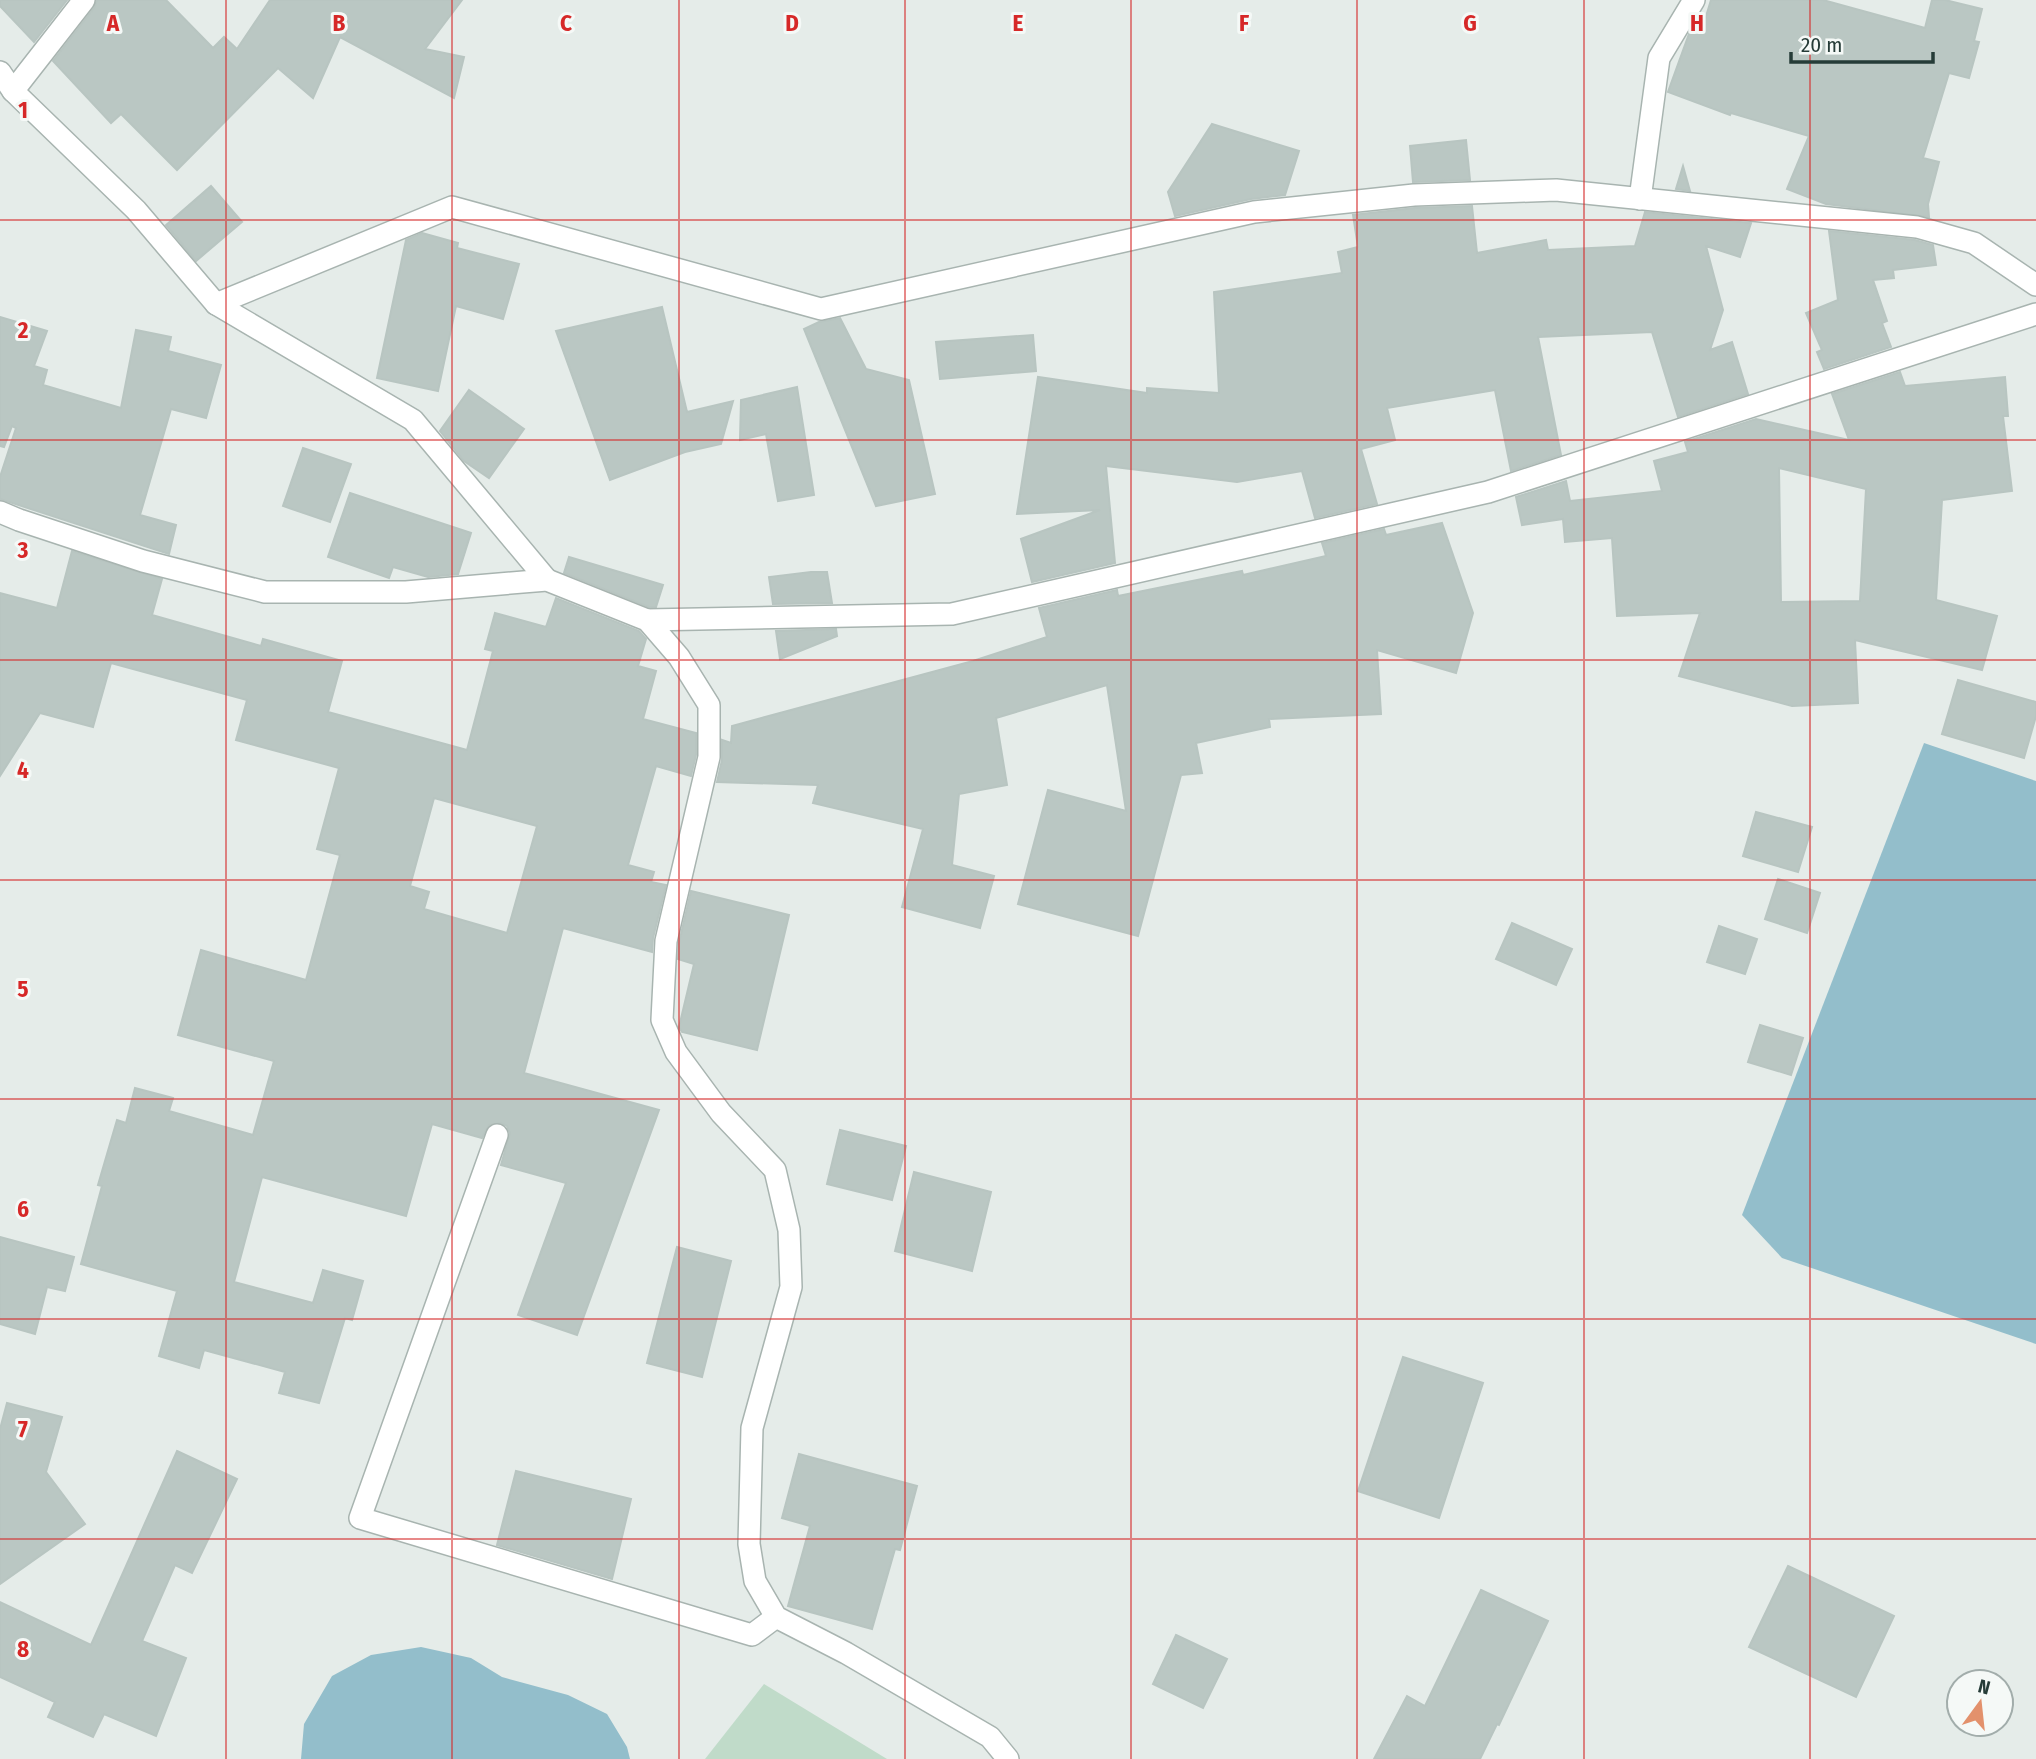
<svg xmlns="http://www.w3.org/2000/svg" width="2036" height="1759" font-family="'Fira Sans Condensed',sans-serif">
	<rect width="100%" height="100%" fill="#e5ece9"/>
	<path fill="#c0dbc9" d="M764,1684L887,1759H705Z"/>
	<g fill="#93becb">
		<path d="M1924,743L2036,781V1344L1782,1258L1742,1215Z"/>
		<path d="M421,1647L471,1658L502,1677L568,1695L607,1714L627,1747L630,1759H301L304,1724L332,1676L371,1655Z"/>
	</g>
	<g fill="#bac7c3" stroke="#b8c5c1" stroke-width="2" fill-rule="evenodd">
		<path d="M0,0H67L34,42L0,6Z"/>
		<path d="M97,0H166L213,48L224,37L237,49L270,0H462L425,49L464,57L454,98L340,37L313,98L278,68L177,170L121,114L111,123L53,61L94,8Z"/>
		<path d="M1711,0H1823L1925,28L1932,0H1945L1982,9L1974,41L1979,42L1969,78L1949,73L1923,158L1939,162L1928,204L1929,217L1826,204L1787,189L1809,136L1731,113L1730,115L1668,92L1689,34L1697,20L1704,23Z"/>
		<path d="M1212,124L1299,151L1285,195L1251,199L1175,216L1168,192Z"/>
		<path d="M1466,140L1470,180L1413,182L1410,146Z"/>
		<path d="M1683,166L1690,191L1676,189Z"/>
		<path d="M211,186L242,222L196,261L166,225Z"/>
		<path d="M1472,206L1477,253L1546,240L1548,250L1635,246L1645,212L1751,223L1740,257L1706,246L1723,310L1710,350L1732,342L1748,394L1678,417L1652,332L1538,337L1561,455L1511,471L1495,390L1387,408L1395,440L1361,449L1377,504L1315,518L1302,471L1237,482L1106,466L1115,563L1032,582L1021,539L1100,510L1017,514L1038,377L1147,393V388L1219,393L1214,292L1342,273L1338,252L1358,247L1353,215L1415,208Z"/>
		<path d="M1829,231L1915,240L1933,245L1936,265L1893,270L1894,278L1873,280L1887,321L1882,323L1891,347L1824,369L1817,352L1822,350L1806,313L1838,300Z"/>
		<path d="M422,233L458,243L457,248L519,264L503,319L456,306L438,391L377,378L406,240Z"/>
		<path d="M662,307L687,412L733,401L721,444L685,452L610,480L556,331Z"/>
		<path d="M0,317L47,331L34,366L47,370L43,385L121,408L136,330L171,337L168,351L221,365L206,418L171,409L140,515L176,525L169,554L0,499V477L16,428L12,426L4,447L0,446Z"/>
		<path d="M840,318L866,369L909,380L935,494L876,506L804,329L819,322Z"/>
		<path d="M1033,335L1036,371L940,379L936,342Z"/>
		<path d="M1900,372L1905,386L2005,377L2008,416H2003L2012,491L1942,500L1936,600L1997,616L1982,670L1855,640L1858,703L1792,706L1679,676L1700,613L1617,616L1612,538L1565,542L1563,519L1522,525L1516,497L1566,481L1570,501L1662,491L1654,461L1688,452L1685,442L1756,419L1849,440L1832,394ZM1779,468L1866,489L1860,601L1781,602Z"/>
		<path d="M797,387L814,495L778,501L766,434L740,440L741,400Z"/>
		<path d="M469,390L524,429L489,478L464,461L440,431Z"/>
		<path d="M303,448L351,464L330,522L283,506Z"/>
		<path d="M350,493L471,533L458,574L428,577L393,567L389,578L328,557Z"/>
		<path d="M1442,523L1473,613L1456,673L1377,650L1381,714L1269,719L1270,727L1196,743L1202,773L1181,775L1138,936L1018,904L1048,790L1126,811L1107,685L996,718L1007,785L959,794L952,865L994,876L980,928L902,907L923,829L813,803L818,785L717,782L722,760V740L731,743L732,726L973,661L1047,637L1039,608L1117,590L1118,596L1242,571L1243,575L1326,556L1322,543L1384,529L1386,535Z"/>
		<path d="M72,551L162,579L152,615L261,646L263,639L342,661L328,712L467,750L493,651L485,649L495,613L546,627L556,598L639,631L646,639L638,666L656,671L643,719L696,733V755L691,776L656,766L628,865L654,872L651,882L666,885L653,938L652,952L563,928L524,1073L659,1110L577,1335L518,1315L566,1183L501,1165L510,1133L507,1126L501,1123L489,1125L482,1138L432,1124L406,1216L262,1177L234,1282L313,1303L323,1270L363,1281L352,1320L345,1318L319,1403L279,1393L285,1372L204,1350L199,1368L159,1356L177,1291L81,1264L102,1186L98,1185L117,1120L126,1123L135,1088L173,1098L169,1111L253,1135L274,1061L178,1035L201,950L306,980L340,855L317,849L339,768L236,740L247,700L111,663L93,727L40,713L0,776V593L57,608ZM434,798L537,826L507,933L424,909L429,892L410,886Z"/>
		<path d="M569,557L663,585L656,607H649L564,573Z"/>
		<path d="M811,572H827L832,603L773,604L769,577Z"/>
		<path d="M836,629L837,636L780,659L776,631Z"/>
		<path d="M1958,680L2036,702V716L2024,758L1942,734Z"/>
		<path d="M1756,812L1812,827L1798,872L1743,856Z"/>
		<path d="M1778,879L1820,893L1807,933L1765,919Z"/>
		<path d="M691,891L789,915L757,1050L682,1032L679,1027L694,964L678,959L679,943Z"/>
		<path d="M1512,923L1572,949L1556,985L1496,959Z"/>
		<path d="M1719,926L1757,939L1745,974L1707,962Z"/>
		<path d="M1760,1025L1803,1038L1791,1075L1748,1062Z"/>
		<path d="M840,1130L906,1146L892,1200L827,1184Z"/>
		<path d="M914,1172L991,1192L972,1271L895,1251Z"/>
		<path d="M0,1237L74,1257L65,1291L47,1287L35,1334L0,1324Z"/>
		<path d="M677,1247L731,1261L702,1377L647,1363Z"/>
		<path d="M1403,1357L1483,1383L1439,1518L1358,1491Z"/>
		<path d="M7,1403L62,1417L46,1472L85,1524L0,1584V1429Z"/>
		<path d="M177,1451L237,1479L192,1573L175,1565L142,1641L186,1658L156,1736L104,1714L93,1737L48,1717L55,1702L0,1677V1602L91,1645Z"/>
		<path d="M799,1454L917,1486L900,1550L895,1549L872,1629L788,1606L810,1526L782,1518Z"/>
		<path d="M516,1471L631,1499L612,1579L497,1545Z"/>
		<path d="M1788,1566L1894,1616L1856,1697L1749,1647Z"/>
		<path d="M1481,1590L1548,1621L1499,1725L1497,1724L1480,1759H1374L1407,1696L1425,1706Z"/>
		<path d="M1176,1635L1227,1659L1203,1708L1153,1684Z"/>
	</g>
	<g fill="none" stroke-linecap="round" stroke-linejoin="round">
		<g stroke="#a8b4b0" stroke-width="24">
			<g id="street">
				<path d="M0,72L13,91L136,210L216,304L413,420L547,580"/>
				<path d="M13,91L84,0"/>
				<path d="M1640,199L1659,58L1694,0"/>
				<path d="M216,304L452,207L821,309L1254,212L1414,195L1556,190L1917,227L1974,243L2036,285"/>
				<path d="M0,512L19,520L143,561L265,592H406L547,580L647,620L679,657L709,705V757L666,941L662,1020L676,1052L721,1113L775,1170L789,1230L791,1287L752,1428L749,1544L755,1581L776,1617L846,1653L990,1737L1008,1759"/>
				<path d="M647,620L952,614L1488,492L2036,314"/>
				<path d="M497,1135L360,1518L752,1635L776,1617"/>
			</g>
		</g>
		<use href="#street" stroke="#fff" stroke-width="21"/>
	</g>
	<path fill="none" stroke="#d62828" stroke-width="2" stroke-opacity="0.55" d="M226,0V1759M452,0V1759M679,0V1759M905,0V1759M1131,0V1759M1357,0V1759M1584,0V1759M1810,0V1759M0,220H2036M0,440H2036M0,660H2036M0,880H2036M0,1099H2036M0,1319H2036M0,1539H2036"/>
	<g font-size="23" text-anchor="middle" font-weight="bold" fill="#d62828" stroke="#f5f9f7" stroke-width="6" stroke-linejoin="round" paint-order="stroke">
		<text x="113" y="31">A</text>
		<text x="339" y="31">B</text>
		<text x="566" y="31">C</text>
		<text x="792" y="31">D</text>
		<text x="1018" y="31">E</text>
		<text x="1244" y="31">F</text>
		<text x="1470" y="31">G</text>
		<text x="1697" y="31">H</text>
		<text x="23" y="118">1</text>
		<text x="23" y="338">2</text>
		<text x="23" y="558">3</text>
		<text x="23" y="778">4</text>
		<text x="23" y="997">5</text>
		<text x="23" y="1217">6</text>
		<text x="23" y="1437">7</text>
		<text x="23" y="1657">8</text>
	</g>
	<g transform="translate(1980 1703) rotate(15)"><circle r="33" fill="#f5f9f7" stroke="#a2adab" stroke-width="2"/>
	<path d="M0-5L12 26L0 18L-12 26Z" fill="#e3916c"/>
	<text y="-10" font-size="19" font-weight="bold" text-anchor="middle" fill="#263c38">N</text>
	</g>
	<path d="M1791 52v10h142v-10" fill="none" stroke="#263c38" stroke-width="3.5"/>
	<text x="1801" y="52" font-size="21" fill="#263c38" stroke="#f5f9f7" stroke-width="5" paint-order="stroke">20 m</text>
</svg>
